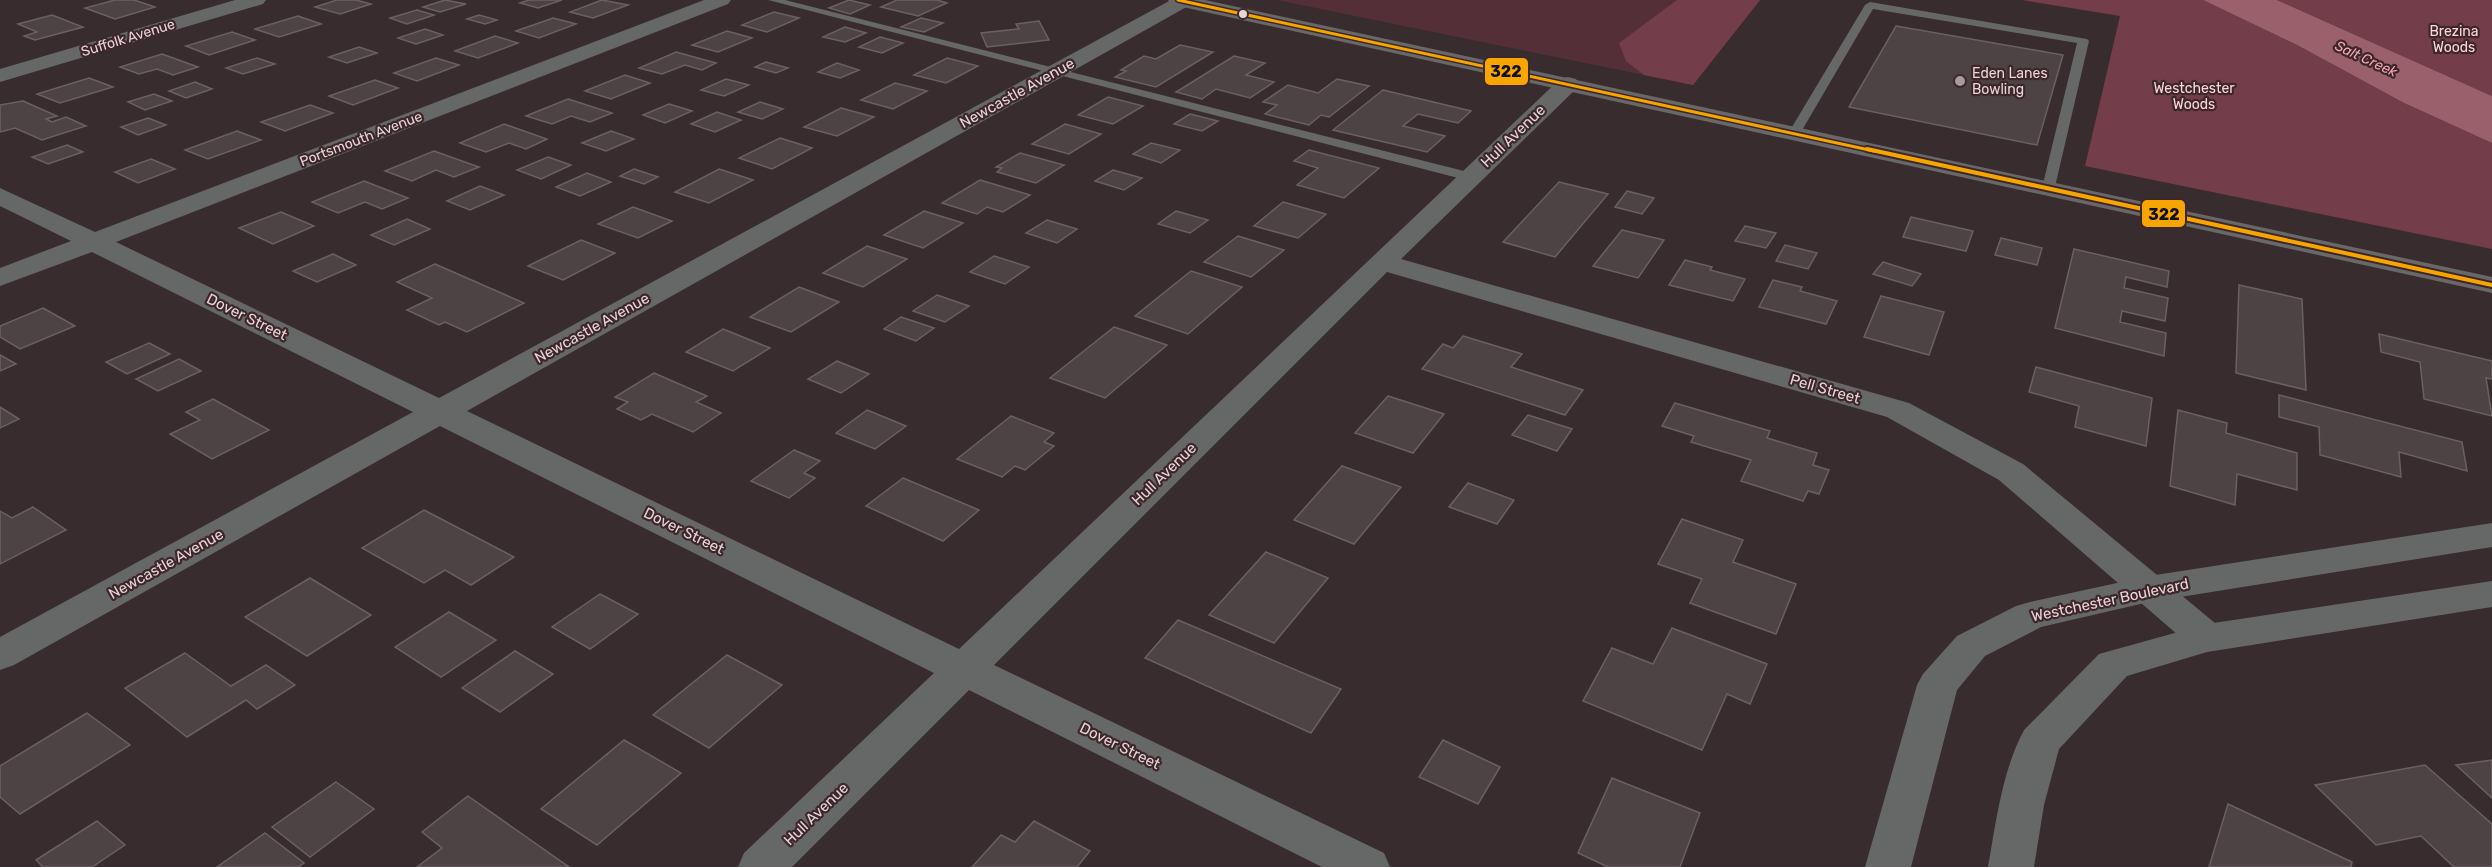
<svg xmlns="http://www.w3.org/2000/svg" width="2492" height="867" font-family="Rubik,sans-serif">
	<rect width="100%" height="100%" fill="#392c2e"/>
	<path fill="#542f37" d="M1277,0H1760L1693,85Z"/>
	<g fill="#733d49">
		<path d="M1677,0H1760L1693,85L1644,75L1626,61L1619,43Z"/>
		<path d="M2022,0H2203L2297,45L2404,103L2492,143V249L2085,166L2120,16Z"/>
		<path d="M2277,0H2492V96Z"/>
	</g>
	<path fill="#9a606b" d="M2203,0H2277L2492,96V143L2404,103L2297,45Z"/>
	<g fill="#4d4344" stroke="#6b6061" stroke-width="1.5">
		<path d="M115,0H134L155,7L115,19L85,8Z"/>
		<path d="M337,0H356L371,4L340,14L315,7Z"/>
		<path d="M445,0L466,4L440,12L423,7Z"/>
		<path d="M529,0H562L538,8L520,3Z"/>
		<path d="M602,0L628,5L593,18L570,12Z"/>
		<path d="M849,0L870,5L850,14L829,8Z"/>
		<path d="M897,0H937L947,3L918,16L881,7Z"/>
		<path d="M417,10L434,15L407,24L390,18Z"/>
		<path d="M774,12L799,18L767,32L742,25Z"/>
		<path d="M52,15L83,27L35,40L24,36L37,32L18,24Z"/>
		<path d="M479,15L497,20L485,24L467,19Z"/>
		<path d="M298,16L321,24L279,37L255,29Z"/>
		<path d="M553,18L576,24L539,38L516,31Z"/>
		<path d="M921,18L943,23L924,32L901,27Z"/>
		<path d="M1039,21L1049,40L987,47L981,33L1019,29L1016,24Z"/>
		<path d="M1896,26L2063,55L2037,145L1849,107Z"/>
		<path d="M845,27L866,33L845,42L823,37Z"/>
		<path d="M425,29L443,35L416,44L398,38Z"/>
		<path d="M727,31L752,38L718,52L692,45Z"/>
		<path d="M232,32L255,40L209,55L186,46Z"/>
		<path d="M495,36L518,43L478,58L455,51Z"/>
		<path d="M880,37L903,43L882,53L859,47Z"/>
		<path d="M1180,45L1213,52L1156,87L1115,77L1126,71L1121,70L1144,56L1156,59Z"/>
		<path d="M359,47L377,53L347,63L329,57Z"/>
		<path d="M676,52L716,63L702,70L685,65L662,74L639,68Z"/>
		<path d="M162,54L198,67L173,75L157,69L139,74L120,67Z"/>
		<path d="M1234,56L1265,63L1246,75L1274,82L1250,98L1216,89L1202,99L1176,92Z"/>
		<path d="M257,58L275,64L243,74L226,68Z"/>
		<path d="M436,58L459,65L417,81L394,73Z"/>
		<path d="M947,58L978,66L946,83L914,75Z"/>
		<path d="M766,62L788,68L776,73L755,67Z"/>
		<path d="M837,63L859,70L840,78L818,72Z"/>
		<path d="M625,75L650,83L611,99L585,91Z"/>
		<path d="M89,78L113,87L60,103L37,94Z"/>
		<path d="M726,79L749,85L724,96L701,90Z"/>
		<path d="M1337,79L1369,86L1329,117L1321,115L1309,125L1265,114L1277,105L1263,102L1288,85L1318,93Z"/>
		<path d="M375,80L398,88L353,105L329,96Z"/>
		<path d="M195,82L212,89L186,98L169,91Z"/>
		<path d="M895,83L927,91L893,109L861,100Z"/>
		<path d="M1383,90L1471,111L1458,123L1418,114L1403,126L1445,136L1427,152L1333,130Z"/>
		<path d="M154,94L172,101L145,110L128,102Z"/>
		<path d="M1108,97L1143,106L1113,124L1078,115Z"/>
		<path d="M568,99L612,113L590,122L571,116L552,124L526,116Z"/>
		<path d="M23,101L57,116L46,119L52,122L66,117L86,126L42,140L15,128L0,132V105Z"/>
		<path d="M760,102L783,109L762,119L738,112Z"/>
		<path d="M669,104L692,111L665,123L643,115Z"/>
		<path d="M310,105L333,113L285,131L261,122Z"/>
		<path d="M841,108L874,117L837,136L804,127Z"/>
		<path d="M717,112L741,120L715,132L691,124Z"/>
		<path d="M1190,114L1218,121L1202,131L1174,124Z"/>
		<path d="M148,118L166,125L138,135L121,127Z"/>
		<path d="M504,124L547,139L526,149L509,143L486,152L460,143Z"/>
		<path d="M1065,124L1101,134L1069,154L1032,144Z"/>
		<path d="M237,131L261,140L208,159L185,150Z"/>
		<path d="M611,131L634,139L606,151L582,143Z"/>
		<path d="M780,138L812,148L772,169L739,158Z"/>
		<path d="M1151,143L1180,150L1161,163L1133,154Z"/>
		<path d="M67,145L83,152L48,164L32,157Z"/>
		<path d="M1309,150L1379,168L1344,198L1297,185L1318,168L1294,161Z"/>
		<path d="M434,151L479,167L454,177L436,170L412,181L385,171Z"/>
		<path d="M1020,153L1064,165L1036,183L997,172L1002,168L996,167Z"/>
		<path d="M548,157L571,165L541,179L517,170Z"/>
		<path d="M151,159L175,169L138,183L115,172Z"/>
		<path d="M634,169L658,177L644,184L620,176Z"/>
		<path d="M719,169L753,180L709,203L675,192Z"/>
		<path d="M1113,170L1142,178L1124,190L1095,181Z"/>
		<path d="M587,173L611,182L580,196L556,187Z"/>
		<path d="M980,180L1030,195L1003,212L987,207L977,214L942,203Z"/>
		<path d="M364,181L408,198L382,209L365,202L338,213L312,202Z"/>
		<path d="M1559,182L1608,194L1555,257L1503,242Z"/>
		<path d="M480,186L504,195L470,210L447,201Z"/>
		<path d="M1627,191L1654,198L1642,214L1615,207Z"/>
		<path d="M1283,202L1326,214L1298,238L1254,226Z"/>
		<path d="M633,207L672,221L638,238L598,224Z"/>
		<path d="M924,211L963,223L923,248L884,235Z"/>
		<path d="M1176,211L1208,220L1190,233L1158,224Z"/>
		<path d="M281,212L314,226L273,244L239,228Z"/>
		<path d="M1911,217L1973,231L1966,251L1903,237Z"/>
		<path d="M407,219L430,229L394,245L371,235Z"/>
		<path d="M1047,220L1077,229L1057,243L1026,233Z"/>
		<path d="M1745,226L1776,233L1766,248L1735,241Z"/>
		<path d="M1622,230L1664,240L1638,278L1593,266Z"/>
		<path d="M1238,236L1284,250L1251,277L1204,262Z"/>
		<path d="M2001,238L2042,248L2037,265L1995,255Z"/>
		<path d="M581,240L615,253L563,280L528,266Z"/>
		<path d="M1785,245L1817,253L1808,269L1776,261Z"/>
		<path d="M867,246L907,259L863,287L823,273Z"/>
		<path d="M2074,249L2169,271L2167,287L2126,277L2124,288L2168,298L2165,321L2122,311L2120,322L2166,333L2164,356L2055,328Z"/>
		<path d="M333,254L356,265L317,282L293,271Z"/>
		<path d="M994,256L1029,267L1005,284L970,272Z"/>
		<path d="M1685,260L1712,267L1710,270L1745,279L1733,301L1669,285Z"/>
		<path d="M1883,262L1921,274L1912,286L1873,274Z"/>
		<path d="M435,264L524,303L467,332L445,322L439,325L407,310L432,298L397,282Z"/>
		<path d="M1191,271L1242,287L1188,334L1135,316Z"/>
		<path d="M1773,280L1802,287L1800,291L1837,301L1826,324L1759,307Z"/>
		<path d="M2239,285L2302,299L2306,390L2236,373Z"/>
		<path d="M799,287L839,302L791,332L750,317Z"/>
		<path d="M937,295L969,306L945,322L913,311Z"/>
		<path d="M1881,296L1944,312L1929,355L1864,337Z"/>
		<path d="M43,308L75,326L20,349L0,337V326Z"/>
		<path d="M901,317L934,328L916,341L884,329Z"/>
		<path d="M1114,327L1167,345L1105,398L1050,378Z"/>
		<path d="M723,329L770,348L733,371L686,352Z"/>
		<path d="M2379,334L2492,361V379L2486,378L2492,416L2424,399L2420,362L2381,352Z"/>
		<path d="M1463,336L1522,354L1511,367L1583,390L1565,415L1422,369L1443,344L1453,348Z"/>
		<path d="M149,343L170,354L127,374L106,362Z"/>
		<path d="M0,355L16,364L0,371Z"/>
		<path d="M179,359L201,371L158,391L136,379Z"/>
		<path d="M837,361L869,374L841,393L808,379Z"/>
		<path d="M2036,367L2152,398L2146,446L2075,427L2079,406L2029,392Z"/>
		<path d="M654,373L707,396L696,402L721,413L693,432L652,414L641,420L617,409L628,402L615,397Z"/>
		<path d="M2279,395L2462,442L2467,471L2399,452L2401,477L2320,455L2319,427L2279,417Z"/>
		<path d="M1388,396L1444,414L1413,453L1355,433Z"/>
		<path d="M213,399L269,430L212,459L170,434L200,420L186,412Z"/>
		<path d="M1675,403L1770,431L1767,438L1817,453L1813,465L1829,470L1819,494L1808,491L1803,501L1741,481L1751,460L1691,442L1694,436L1662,426Z"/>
		<path d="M0,407L19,419L0,428Z"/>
		<path d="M867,410L906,426L875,449L836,433Z"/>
		<path d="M2178,410L2227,423L2226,433L2297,453V490L2237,474L2235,505L2170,486Z"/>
		<path d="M1528,415L1572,429L1557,451L1512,435Z"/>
		<path d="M1011,416L1054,433L1044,442L1054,446L1025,470L1015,466L1002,477L957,459Z"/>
		<path d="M794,450L820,461L804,473L815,478L789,498L751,481Z"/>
		<path d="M1342,466L1401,487L1354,544L1294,520Z"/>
		<path d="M903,478L979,510L943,541L866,506Z"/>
		<path d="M1468,483L1514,500L1497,524L1449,507Z"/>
		<path d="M33,507L66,530L0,564V511L12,518Z"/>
		<path d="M424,510L514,557L471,585L445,570L424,583L362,548Z"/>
		<path d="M1682,519L1743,540L1733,562L1796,584L1776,634L1690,603L1702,579L1658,564Z"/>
		<path d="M1266,552L1328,578L1274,643L1209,615Z"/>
		<path d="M310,578L371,615L307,656L245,617Z"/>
		<path d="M600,594L638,614L590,649L552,627Z"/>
		<path d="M449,612L496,640L441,677L395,647Z"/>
		<path d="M1178,620L1341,689L1311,733L1145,658Z"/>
		<path d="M1672,628L1767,664L1750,704L1727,694L1702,750L1583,701L1612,648L1653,664Z"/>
		<path d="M515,651L553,674L500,712L462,688Z"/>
		<path d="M185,653L231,686L266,665L295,685L257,709L246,700L187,737L125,688Z"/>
		<path d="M727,655L782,685L709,748L653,715Z"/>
		<path d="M87,713L130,745L20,814L0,797V766Z"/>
		<path d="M624,740L681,773L597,845L541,809Z"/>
		<path d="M1443,740L1500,767L1478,804L1419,777Z"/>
		<path d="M2492,760V798L2456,765Z"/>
		<path d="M2425,765L2492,824V867H2454L2421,836L2376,845L2315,785Z"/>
		<path d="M1612,778L1700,813L1680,867H1608L1578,853Z"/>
		<path d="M336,782L374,809L310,857L272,827Z"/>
		<path d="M468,796L569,867H417L442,848L422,832Z"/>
		<path d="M2228,804L2352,862L2351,867H2209Z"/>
		<path d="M97,821L125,845L92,867H43L36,860Z"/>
		<path d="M1034,821L1090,851L1077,867H972L1001,835L1015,842Z"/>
		<path d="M265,833L304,863L298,867H217Z"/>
	</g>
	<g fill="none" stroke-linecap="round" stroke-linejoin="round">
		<g fill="#656867" fill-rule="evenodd">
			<path d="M768,0H785L1476,174L1478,177L1471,181L1466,180Z"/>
			<path d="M1870,2L2087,39L2089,41L2054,191H2044L2042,188L2077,43L1873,9L1801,132L1795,136L1790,135L1789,132L1865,5Z"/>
		</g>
		<g fill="#656867" fill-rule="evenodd">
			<path d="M235,0H266L263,4L0,82V69Z"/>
			<path d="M704,0H731L728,4L116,242L439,398L1171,0H1192L1190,5L467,411L959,649L1560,79L1568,77L1576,79L1579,84L1576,89L1401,259L1909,403L2023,464L2221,628L2227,638L2221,648L2207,652L2193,648L1999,480L1887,417L1387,272L994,665L1384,853L1390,867H1322L969,690L792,867H738L744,853L934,673L440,426L14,665L0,670V637L413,412L92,252L0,286V268L71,241L0,206V188L95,232Z"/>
		</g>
		<g fill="#656867" fill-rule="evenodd">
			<path d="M2492,523V547L2149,602L2041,627L1985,656L1957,690L1911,867H1865L1917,685L1923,674L1957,636L2016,606L2030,602L2149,576Z"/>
			<path d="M2492,581V607L2207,652L2127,676L2059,749L2044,805L2034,867H1988C1996,822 2002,771 2024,730L2099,654L2207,624Z"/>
		</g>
		<path fill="#686868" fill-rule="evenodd" d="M1168,0H1205L2492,277V293L1178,6L1171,4Z"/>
		<g stroke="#3e272b" stroke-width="6">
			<path id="bus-1-far1" d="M1178,0L1874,151"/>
		</g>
		<g stroke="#3e272b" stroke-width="8">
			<path id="bus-1" d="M1867,149L2492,285"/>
		</g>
		<use href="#bus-1-far1" stroke="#f7a600" stroke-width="3"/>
		<use href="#bus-1" stroke="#f7a600" stroke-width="4"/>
	</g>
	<circle fill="#e5d5d8" stroke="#3e272b" stroke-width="2" cx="1243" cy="14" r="5"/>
	<circle fill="#a99a9c" stroke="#3e272b" stroke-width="2" cx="1960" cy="81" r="6"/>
	<g text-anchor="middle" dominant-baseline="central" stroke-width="4.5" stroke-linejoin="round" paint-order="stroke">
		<g font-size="14" fill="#fcd4da" stroke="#3e272b">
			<text x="2454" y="31">Brezina<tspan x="2454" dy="16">Woods</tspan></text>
			<text x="2194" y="88">Westchester<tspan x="2194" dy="16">Woods</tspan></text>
		</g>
		<g font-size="14" fill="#e5d5d8" stroke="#3e272b">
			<text transform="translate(128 38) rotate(-17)">Suffolk Avenue</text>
			<text transform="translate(361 139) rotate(-21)">Portsmouth Avenue</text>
		</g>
		<g font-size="14" font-style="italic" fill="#f4a8b6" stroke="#3e272b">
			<text transform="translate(2366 59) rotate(25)">Salt Creek</text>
		</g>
		<g font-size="14" fill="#e5d5d8" stroke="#3e272b" text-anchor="start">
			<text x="1972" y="73">Eden Lanes<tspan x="1972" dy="16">Bowling</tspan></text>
		</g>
		<g font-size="15" fill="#e5d5d8" stroke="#3e272b">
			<text transform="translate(1017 93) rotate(-29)">Newcastle Avenue</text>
			<text transform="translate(1513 136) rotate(-44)">Hull Avenue</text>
			<text transform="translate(247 317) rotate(26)">Dover Street</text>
			<text transform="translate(592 328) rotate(-29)">Newcastle Avenue</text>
			<text transform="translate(1825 389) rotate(16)">Pell Street</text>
			<text transform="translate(1164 474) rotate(-44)">Hull Avenue</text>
			<text transform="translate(684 531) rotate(26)">Dover Street</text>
			<text transform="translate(166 564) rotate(-29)">Newcastle Avenue</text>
			<text transform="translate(2110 600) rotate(-12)">Westchester Boulevard</text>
			<text transform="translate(1120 746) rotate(26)">Dover Street</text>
			<text transform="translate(816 814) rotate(-44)">Hull Avenue</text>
		</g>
	</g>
	<g stroke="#3e272b" stroke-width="2">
		<rect x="1484" y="57" width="45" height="29" rx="6" fill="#f7a600"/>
		<rect x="2141" y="199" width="45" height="29" rx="6" fill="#f7a600"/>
	</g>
	<g font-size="16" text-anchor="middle" font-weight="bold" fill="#111">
		<text x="1506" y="77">322</text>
		<text x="2164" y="220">322</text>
	</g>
</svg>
